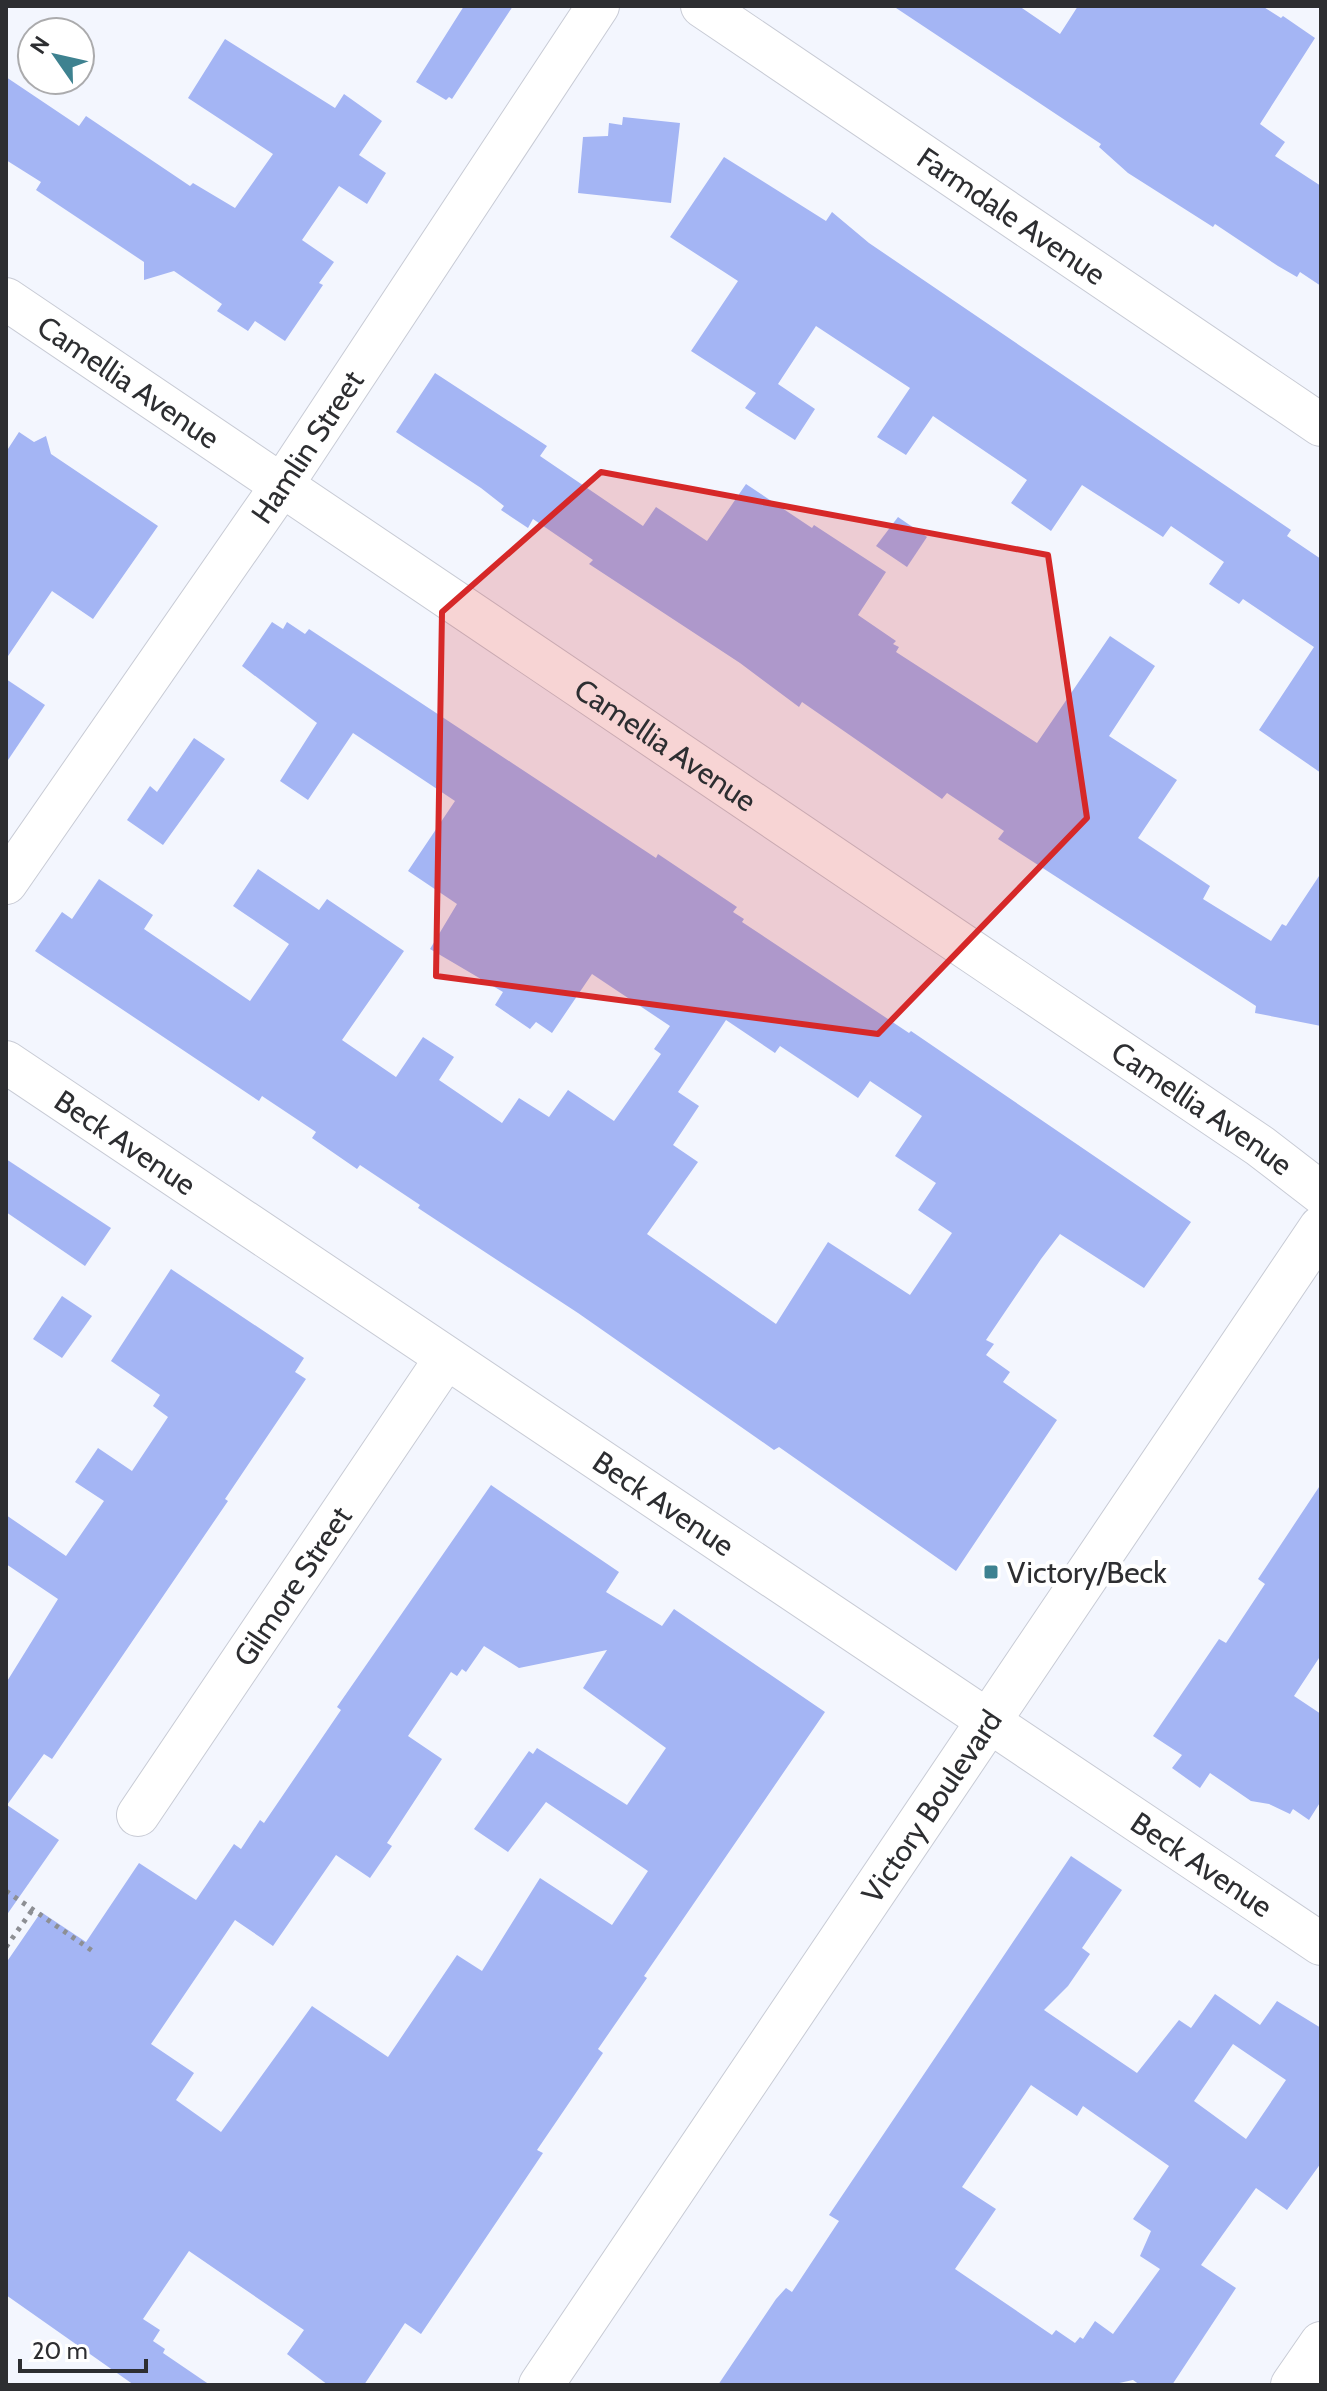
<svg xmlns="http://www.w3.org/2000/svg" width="1327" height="2391" font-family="Cabin,sans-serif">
	<rect width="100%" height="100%" fill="#f3f6fe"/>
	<g fill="#a4b5f4" fill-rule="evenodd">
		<path d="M464,6H513L452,99L449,97L446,100L416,82Z"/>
		<path d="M893,6H1019L1060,34L1078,6H1262L1281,18L1283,16L1315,38L1260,124L1285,142L1275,156L1321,186V286L1300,272L1297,277L1278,266L1215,224L1213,227L1128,173L1099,147L1101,144Z"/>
		<path d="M225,39L335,108L344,94L382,121L359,155L386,173L367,204L339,186L302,240L334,262L319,283L323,285L285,341L255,321L248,331L217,311L222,304L174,271L144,280V262L36,190L41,182L6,160V77L79,126L86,116L190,186L193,183L235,208L273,154L188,98Z"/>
		<path d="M623,117L680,123L671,203L578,193L583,137L608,136L609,123L622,125Z"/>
		<path d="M724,157L826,221L832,212L869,243L1291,530L1287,536L1321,559V773L1259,730L1314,647L1243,599L1239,604L1209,584L1224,562L1171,526L1163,537L1082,485L1051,531L1011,503L1027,480L933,416L906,455L877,437L910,388L816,326L778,384L815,409L795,440L745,408L756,393L691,351L738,281L670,237Z"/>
		<path d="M435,373L547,446L540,456L643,526L656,507L707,541L746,484L812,528L814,525L886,572L858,615L896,641L893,644L899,647L896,652L1037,743L1110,636L1155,666L1109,736L1177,780L1138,838L1210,886L1203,899L1271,941L1282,924L1286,926L1321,873V1026L1255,1013L1256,1006L998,839L1004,831L947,793L942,799L802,702L799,707L740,663L589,564L593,560L533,519L528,528L501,510L504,506L481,488L396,432Z"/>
		<path d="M19,432L34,442L46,436L51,454L158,526L93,619L52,591L6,659V452Z"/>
		<path d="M898,517L927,537L907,567L876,546Z"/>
		<path d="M272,622L283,629L287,622L305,634L309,629L656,858L658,854L737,907L733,912L744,919L742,922L909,1033L911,1031L1191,1222L1144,1288L1060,1234L1041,1259L986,1340L994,1344L986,1355L1010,1372L1003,1382L1057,1420L956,1571L779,1447L774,1450L578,1313L418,1208L420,1205L360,1165L357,1169L312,1138L316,1132L262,1096L259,1101L35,951L62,912L72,919L99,879L153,915L144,929L250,1001L289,944L233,906L258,869L319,910L327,899L404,951L342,1040L396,1077L423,1037L454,1057L439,1080L502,1123L519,1098L549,1117L568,1090L614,1121L661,1054L654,1049L670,1026L592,974L552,1033L536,1022L530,1029L495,1005L503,992L430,949L457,904L408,871L455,801L353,733L308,800L280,781L317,723L242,666ZM726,1020L775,1053L780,1046L858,1098L870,1081L922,1116L895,1156L936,1183L918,1210L952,1233L910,1295L828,1242L776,1324L647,1234L698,1162L673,1145L699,1106L678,1092Z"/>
		<path d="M6,679L45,705L6,763Z"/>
		<path d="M194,738L225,759L163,845L127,820L150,786L157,792Z"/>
		<path d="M6,1159L111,1228L85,1266L6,1212Z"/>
		<path d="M171,1269L304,1358L295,1372L306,1379L225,1499L228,1501L52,1759L44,1754L7,1805L59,1840L6,1916V1683L58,1599L6,1564V1515L66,1556L104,1501L75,1482L98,1448L132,1471L168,1417L153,1406L160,1395L111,1361Z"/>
		<path d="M62,1296L92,1316L62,1358L33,1339Z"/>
		<path d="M1321,1484V1655L1294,1696L1321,1714V1801L1309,1820L1293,1809L1290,1814L1269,1804L1251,1801L1210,1773L1200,1788L1172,1768L1182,1755L1153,1736L1219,1639L1226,1643L1265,1584L1258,1579Z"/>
		<path d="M491,1485L619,1572L606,1592L662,1626L674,1609L825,1712L644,1976L647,1978L598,2049L603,2053L537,2150L543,2153L421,2334L405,2323L364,2385H328L287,2354L304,2330L189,2251L143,2319L160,2330L153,2341L165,2349L163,2353L210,2385H134L6,2295V1963L41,1912L86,1942L139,1863L196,1900L234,1844L241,1849L260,1820L264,1823L341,1710L337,1707ZM484,1646L519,1668L607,1650L583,1688L666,1748L627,1805L537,1748L533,1754L529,1751L474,1829L508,1852L546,1802L648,1871L612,1925L540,1878L482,1971L457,1955L388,2057L312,2006L221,2132L176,2100L194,2073L151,2044L235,1920L273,1946L336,1855L370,1878L392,1846L387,1843L442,1759L408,1736L451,1672L457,1676L462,1669L466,1672Z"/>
		<path d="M1071,1856L1122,1890L1082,1948L1090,1954L1068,1986L1044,2010L1137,2073L1179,2020L1191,2028L1215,1994L1260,2025L1277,2001L1321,2028V2163L1287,2210L1256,2188L1201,2265L1236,2288L1172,2385H1140L1133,2380L1110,2385H718L776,2299L786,2288L792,2292L839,2221L829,2215ZM1233,2044L1286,2080L1246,2139L1194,2101ZM1031,2085L1077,2116L1083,2106L1169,2166L1133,2219L1151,2231L1140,2256L1160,2269L1113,2334L1095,2321L1083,2339L1080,2337L1075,2343L1056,2330L1052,2335L955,2269L996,2209L962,2187Z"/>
	</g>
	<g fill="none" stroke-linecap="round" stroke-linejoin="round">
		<g stroke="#c8cbd5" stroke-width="44">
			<g id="minor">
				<path id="s1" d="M702,6L1321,425"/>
				<path id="s2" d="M6,299L1260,1146L1321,1193"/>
				<path id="s3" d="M6,883L282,485L598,6"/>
				<path id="s4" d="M6,1062L1321,1944"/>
				<path id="s5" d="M138,1815L446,1358"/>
				<path d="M1292,2385L1321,2343"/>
			</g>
		</g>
		<g stroke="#c8cbd5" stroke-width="46">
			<g id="secondary">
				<path id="s6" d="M541,2385L1321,1228"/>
			</g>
		</g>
		<g stroke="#8d8f94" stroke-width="5" stroke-dasharray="4 6" stroke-linecap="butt">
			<path d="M6,1891L94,1952"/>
			<path d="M6,1947L33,1909"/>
		</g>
		<use href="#minor" stroke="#fff" stroke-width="42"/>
		<use href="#secondary" stroke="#fff" stroke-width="44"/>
	</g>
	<path fill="#d62828" fill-opacity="0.2" stroke="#d62828" stroke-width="6" stroke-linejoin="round" d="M601,472L1048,555L1087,818L878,1034L436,976L442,612Z"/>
	<rect fill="#3e8290" stroke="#fff" stroke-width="3" x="983" y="1564" width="16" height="16" rx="4"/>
	<g text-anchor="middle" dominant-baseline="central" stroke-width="8" stroke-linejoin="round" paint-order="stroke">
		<g font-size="30" fill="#2d2e31" stroke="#fff">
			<text stroke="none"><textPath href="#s1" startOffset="374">Farmdale Avenue</textPath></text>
			<text stroke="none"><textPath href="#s2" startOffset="148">Camellia Avenue</textPath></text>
			<text stroke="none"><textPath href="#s3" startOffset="530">Hamlin Street</textPath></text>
			<text stroke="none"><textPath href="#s2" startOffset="796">Camellia Avenue</textPath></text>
			<text stroke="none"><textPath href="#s2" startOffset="1444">Camellia Avenue</textPath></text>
			<text stroke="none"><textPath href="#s4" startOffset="144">Beck Avenue</textPath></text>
			<text stroke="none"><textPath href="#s4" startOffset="792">Beck Avenue</textPath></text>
			<text stroke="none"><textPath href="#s5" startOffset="276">Gilmore Street</textPath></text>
			<text stroke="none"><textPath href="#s6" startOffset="698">Victory Boulevard</textPath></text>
			<text stroke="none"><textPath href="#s4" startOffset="1440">Beck Avenue</textPath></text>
		</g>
		<g font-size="30" fill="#2d2e31" stroke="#fff" text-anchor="start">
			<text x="1007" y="1572">Victory/Beck</text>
		</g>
	</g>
	<rect width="1327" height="2391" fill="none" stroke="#2d2e31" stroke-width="16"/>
	<g transform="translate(56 56) rotate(304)"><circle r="38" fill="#ffffff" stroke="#ababad" stroke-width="2"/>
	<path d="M0-6L14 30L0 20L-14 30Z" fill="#3e8290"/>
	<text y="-12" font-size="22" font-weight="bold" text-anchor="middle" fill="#2d2e31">N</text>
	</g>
	<path d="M20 2359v12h126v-12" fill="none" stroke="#2d2e31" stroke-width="4"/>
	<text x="32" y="2359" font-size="24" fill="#2d2e31" stroke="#ffffff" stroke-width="6" paint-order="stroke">20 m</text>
</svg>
